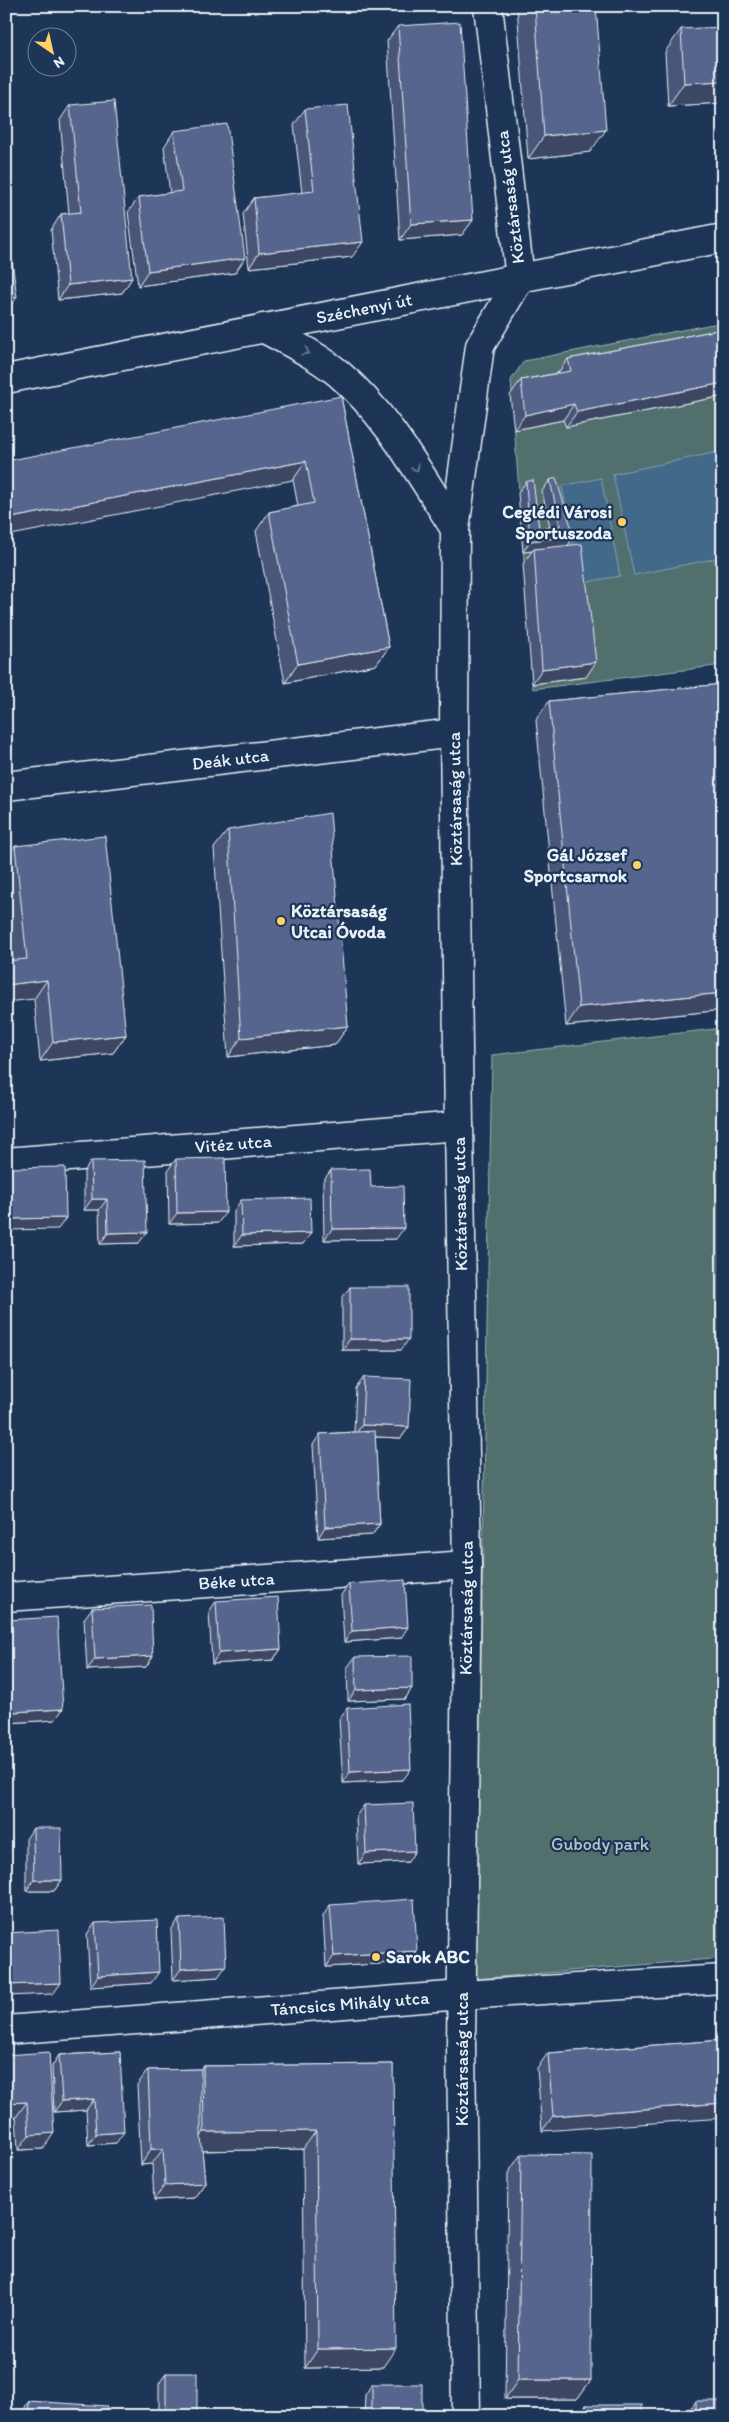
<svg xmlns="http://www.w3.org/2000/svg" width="729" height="2422" font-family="Itim,sans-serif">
	<rect width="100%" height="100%" fill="#1d3557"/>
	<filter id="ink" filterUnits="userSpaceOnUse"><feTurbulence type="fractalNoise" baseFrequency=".02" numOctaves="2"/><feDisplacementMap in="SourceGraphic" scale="10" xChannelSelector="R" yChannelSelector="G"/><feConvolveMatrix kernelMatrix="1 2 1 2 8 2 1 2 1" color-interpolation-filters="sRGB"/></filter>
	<g filter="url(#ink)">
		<g fill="#516f6d" stroke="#9cb0b2">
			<path d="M723,322V665L533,689L511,380L524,361Z"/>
			<path d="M723,1028V1958L475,1979L492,1055Z"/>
		</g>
		<g fill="#42698a" stroke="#849fb6">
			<path d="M723,451V557L634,575L613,474Z"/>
			<path d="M601,478L620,576L581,583L562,486Z"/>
		</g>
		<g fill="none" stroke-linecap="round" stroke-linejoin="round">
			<g stroke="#e8f1f8" stroke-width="31">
				<g id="minor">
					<path d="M263,328C289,342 316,355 338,373C388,415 420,475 455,529"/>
					<path id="s1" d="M6,786L454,733"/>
					<path id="s2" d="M6,1162L459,1126"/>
					<path id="s3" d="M6,1597L467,1565"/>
					<path id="s4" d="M6,2030L462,1995L723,1979"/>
					<path id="s5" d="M466,2416L461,2045L467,1565L459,1126L454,733L455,529L480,346L520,278L488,6"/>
				</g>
			</g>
			<g stroke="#e8f1f8" stroke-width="31">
				<g id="major">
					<path id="s6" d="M6,379L723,238"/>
				</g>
			</g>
			<use href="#minor" stroke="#1d3557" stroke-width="28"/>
			<use href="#major" stroke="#1d3557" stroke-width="28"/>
		</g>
		<g fill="#495779" stroke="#e8f1f8">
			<path d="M517,6H596L590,152L528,159Z"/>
			<path d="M398,26L473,220L462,235L400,240L387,41Z"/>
			<path d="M681,29L723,103L668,106L665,52Z"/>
			<path d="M70,105L132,278L122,293L58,300L51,230L61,214L69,213L60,120Z"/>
			<path d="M305,109L352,257L249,268L243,214L254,198L302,193L294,125Z"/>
			<path d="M174,131L235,273L138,286L128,212L139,197L170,193L164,147Z"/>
			<path d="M723,329V396L566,427L563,420L514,430L510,395L521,380L558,373L568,359Z"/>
			<path d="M341,396L389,647L376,665L285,683L256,531L269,512L298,506L293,480Z"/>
			<path d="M550,480L568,545L586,677L532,684L523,564L532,551L523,552L518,493L526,482L539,529L550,527L542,491Z"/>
			<path d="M723,684V1010L566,1026L536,720L549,701Z"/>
			<path d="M228,830L348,1026L335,1045L228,1057L214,848Z"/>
			<path d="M15,846L126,1035L113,1053L40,1061L34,999L13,961L6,901V859Z"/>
			<path d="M176,1159L218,1223L169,1224L168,1170Z"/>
			<path d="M91,1161L139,1243L100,1244L99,1210H84V1172Z"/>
			<path d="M331,1170L371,1187L396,1239L324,1240L323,1181Z"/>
			<path d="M241,1200L303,1244L234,1246V1211Z"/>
			<path d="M350,1287L401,1350H342V1298Z"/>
			<path d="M364,1377L409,1427L401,1438L375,1437L380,1524L372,1535L318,1538L313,1445L320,1434L354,1432L356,1388Z"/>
			<path d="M349,1584L401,1638L344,1642L341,1595Z"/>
			<path d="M216,1601L281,1649L273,1660L212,1664L209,1612Z"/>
			<path d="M92,1608L146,1667L87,1670L84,1619Z"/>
			<path d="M7,1620L55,1720L6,1723V1621Z"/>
			<path d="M355,1657L412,1688L405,1699L348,1701L347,1668Z"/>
			<path d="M347,1708L403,1780L343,1783L339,1719Z"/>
			<path d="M364,1805L408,1862L358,1864L356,1816Z"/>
			<path d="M33,1828L62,1880L54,1891H26V1839Z"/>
			<path d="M330,1905L417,1951L410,1962L326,1967L323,1916Z"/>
			<path d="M179,1919L218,1977L173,1980L171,1930Z"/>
			<path d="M95,1923L151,1983L90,1987L87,1934Z"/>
			<path d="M723,2040L542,2131L537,2068L548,2053Z"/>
			<path d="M49,2052L43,2149L18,2150L16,2117Z"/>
			<path d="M120,2052L116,2143L88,2145L86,2110L54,2112L52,2066L59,2055Z"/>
			<path d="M393,2064L383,2367L305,2368L303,2149L202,2151L205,2183L194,2198L154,2200L152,2164L141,2165L137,2085L148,2070L201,2069L203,2066Z"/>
			<path d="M521,2154L591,2380L577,2399H505L508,2173Z"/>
			<path d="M166,2373L197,2416H159V2384Z"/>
			<path d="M372,2384L422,2416H364L365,2395Z"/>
			<path d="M29,2401L107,2416H21L22,2412Z"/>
			<path d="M695,2401L723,2416H685Z"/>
			<path d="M586,2405L642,2416H578Z"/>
		</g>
		<g fill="#3c4763" stroke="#e8f1f8">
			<path d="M723,81V103L668,106L684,83Z"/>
			<path d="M606,130L590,152L528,159L544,136Z"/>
			<path d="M473,220L462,235L400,240L411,224Z"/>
			<path d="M363,242L352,257L249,268L259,253Z"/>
			<path d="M245,258L235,273L138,286L148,271Z"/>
			<path d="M132,278L122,293L58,300L68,285Z"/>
			<path d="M17,297L6,313V299Z"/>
			<path d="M723,383V396L566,427L577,412Z"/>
			<path d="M574,404L563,420L514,430L525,415Z"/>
			<path d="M306,461L293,480L6,536V519Z"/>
			<path d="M574,536L567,547L534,549L532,551L523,552L530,541Z"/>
			<path d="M389,647L376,665L285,683L298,664Z"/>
			<path d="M596,662L586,677L532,684L542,669Z"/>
			<path d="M47,980L34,999L6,1002V985Z"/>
			<path d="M723,993V1010L566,1026L579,1007Z"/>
			<path d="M348,1026L335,1045L228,1057L241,1038Z"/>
			<path d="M126,1035L113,1053L40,1061L53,1042Z"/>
			<path d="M92,1199H107L99,1210H84Z"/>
			<path d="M226,1212L218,1223L169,1224L177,1213Z"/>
			<path d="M66,1218L58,1229L6,1230V1219Z"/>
			<path d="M404,1228L396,1239L324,1240L332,1229Z"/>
			<path d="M147,1232L139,1243L100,1244L108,1233Z"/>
			<path d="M311,1233L303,1244L234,1246L242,1235Z"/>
			<path d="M350,1339H409L401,1350H342Z"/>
			<path d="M362,1425L409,1427L401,1438L354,1436Z"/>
			<path d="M380,1524L372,1535L318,1538L325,1527Z"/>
			<path d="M408,1627L401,1638L344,1642L352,1631Z"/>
			<path d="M281,1649L273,1660L212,1664L219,1653Z"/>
			<path d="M153,1656L146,1667L87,1670L95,1659Z"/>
			<path d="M412,1688L405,1699L348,1701L356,1690Z"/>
			<path d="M63,1709L55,1720L6,1723V1720L12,1712Z"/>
			<path d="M411,1769L403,1780L343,1783L350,1772Z"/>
			<path d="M415,1851L408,1862L358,1864L366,1853Z"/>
			<path d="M34,1880H62L54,1891H26Z"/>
			<path d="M417,1951L410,1962L326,1967L334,1956Z"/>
			<path d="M226,1966L218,1977L173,1980L181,1969Z"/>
			<path d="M159,1972L151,1983L90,1987L98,1976Z"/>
			<path d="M61,1983L53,1994L6,1996V1985Z"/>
			<path d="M94,2099L86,2110L54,2112L62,2101Z"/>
			<path d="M27,2102L16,2117L6,2118V2103Z"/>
			<path d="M723,2103V2118L542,2131L553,2116Z"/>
			<path d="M316,2131L303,2149L191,2151L204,2132Z"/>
			<path d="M124,2132L116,2143L88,2145L96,2134Z"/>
			<path d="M54,2133L43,2149L18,2150L29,2135Z"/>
			<path d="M151,2149H163L152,2164L141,2165Z"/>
			<path d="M205,2183L194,2198L154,2200L165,2185Z"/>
			<path d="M396,2348L383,2367L305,2368L318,2349Z"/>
			<path d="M518,2380H591L577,2399H505Z"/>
		</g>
		<g fill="#55658d" stroke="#e8f1f8">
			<path d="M535,6H596L606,130L544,136Z"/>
			<path d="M460,22L473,220L411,224L398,26Z"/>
			<path d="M723,27V81L684,83L681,29Z"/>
			<path d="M114,101L132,278L68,285L61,214L81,212L70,105Z"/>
			<path d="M348,105L363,242L259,253L254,198L314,191L305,109Z"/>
			<path d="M227,124L245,258L148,271L139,197L182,191L174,131Z"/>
			<path d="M6,218L17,297L6,299Z"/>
			<path d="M723,329V383L577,412L574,404L525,415L521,380L571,371L568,359Z"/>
			<path d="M341,396L389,647L298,664L269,512L314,503L306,461L6,519V461Z"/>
			<path d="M556,478L574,536L530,541L526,482L533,480L539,529L560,526L550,480Z"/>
			<path d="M582,544L596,662L542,669L534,549Z"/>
			<path d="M723,684V993L579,1007L549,701Z"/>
			<path d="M330,813L348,1026L241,1038L228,830Z"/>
			<path d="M105,836L126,1035L53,1042L47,980L6,985V961L27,959L15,846Z"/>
			<path d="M225,1158L226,1212L177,1213L176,1159Z"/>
			<path d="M145,1160L147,1232L108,1233L107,1199H92L91,1161Z"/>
			<path d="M65,1167L66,1218L6,1219V1168Z"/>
			<path d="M370,1169L371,1187L403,1186L404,1228L332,1229L331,1170Z"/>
			<path d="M310,1198L311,1233L242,1235L241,1200Z"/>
			<rect x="350" y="1287" width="59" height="52"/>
			<path d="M364,1377L411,1379L409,1427L362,1425Z"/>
			<path d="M375,1431L380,1524L325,1527L320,1434Z"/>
			<path d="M405,1580L408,1627L352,1631L349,1584Z"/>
			<path d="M278,1597L281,1649L219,1653L216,1601Z"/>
			<path d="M151,1605L153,1656L95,1659L92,1608Z"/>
			<path d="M57,1617L63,1709L12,1712L7,1620Z"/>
			<path d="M412,1656V1688L356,1690L355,1657Z"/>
			<path d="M408,1704L411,1769L350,1772L347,1708Z"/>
			<path d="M413,1803L415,1851L366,1853L364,1805Z"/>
			<path d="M33,1828H61L62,1880H34Z"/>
			<path d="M414,1899L417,1951L334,1956L330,1905Z"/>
			<path d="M224,1917L226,1966L181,1969L179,1919Z"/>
			<path d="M157,1920L159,1972L98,1976L95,1923Z"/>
			<path d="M59,1930L61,1983L6,1985V1933Z"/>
			<path d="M723,2040V2103L553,2116L548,2053Z"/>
			<path d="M49,2052L54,2133L29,2135L27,2102L6,2103V2055Z"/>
			<path d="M120,2052L124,2132L96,2134L94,2099L62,2101L59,2055Z"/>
			<path d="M393,2064L396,2348L318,2349L316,2131L204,2132L203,2066Z"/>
			<path d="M201,2069V2136L205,2183L165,2185L163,2149H151L148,2070Z"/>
			<path d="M521,2154L592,2155L591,2380H518Z"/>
			<rect x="166" y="2373" width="31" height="43"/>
			<rect x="372" y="2384" width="50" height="32"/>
			<path d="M6,2399H11L10,2416H6Z"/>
			<path d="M29,2401L107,2406V2416H28Z"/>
			<rect x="695" y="2401" width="28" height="15"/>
			<rect x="586" y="2405" width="56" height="11"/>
		</g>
		<defs><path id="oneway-chevron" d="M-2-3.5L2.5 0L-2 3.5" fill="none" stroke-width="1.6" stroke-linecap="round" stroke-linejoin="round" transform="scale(1.25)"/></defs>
		<g stroke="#64778f">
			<use href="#oneway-chevron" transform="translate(306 352) rotate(29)"/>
			<use href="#oneway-chevron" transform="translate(416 468) rotate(57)"/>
		</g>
	</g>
	<g fill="#ffd166" stroke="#1d3557" stroke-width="2">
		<circle cx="622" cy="522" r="5"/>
		<circle cx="637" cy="865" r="5"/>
		<circle cx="281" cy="921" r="5"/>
		<circle cx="376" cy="1957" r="5"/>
	</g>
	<g text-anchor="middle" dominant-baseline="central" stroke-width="4.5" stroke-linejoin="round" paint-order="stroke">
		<g font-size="18" fill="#e8f1f8" stroke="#1d3557">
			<text transform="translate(510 197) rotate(-97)">Köztársaság utca</text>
			<text stroke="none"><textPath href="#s6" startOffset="365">Széchenyi út</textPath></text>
			<text stroke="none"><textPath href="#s1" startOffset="226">Deák utca</textPath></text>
			<text transform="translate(455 799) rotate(-91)">Köztársaság utca</text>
			<text stroke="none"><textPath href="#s2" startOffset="228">Vitéz utca</textPath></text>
			<text transform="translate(460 1204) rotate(-91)">Köztársaság utca</text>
			<text stroke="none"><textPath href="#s3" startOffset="231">Béke utca</textPath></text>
			<text stroke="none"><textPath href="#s5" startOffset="808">Köztársaság utca</textPath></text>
			<text stroke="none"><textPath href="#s4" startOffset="345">Táncsics Mihály utca</textPath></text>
			<text transform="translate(462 2059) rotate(-90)">Köztársaság utca</text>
		</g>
		<g font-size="18" font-weight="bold" fill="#e8f1f8" stroke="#1d3557" text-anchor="end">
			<text x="612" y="512">Ceglédi Városi<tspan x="612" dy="21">Sportuszoda</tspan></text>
			<text x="627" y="855">Gál József<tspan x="627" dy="21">Sportcsarnok</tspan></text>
			<text x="291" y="911" text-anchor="start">Köztársaság<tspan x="291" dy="21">Utcai Óvoda</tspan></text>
			<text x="386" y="1957" text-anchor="start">Sarok ABC</text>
		</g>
		<g font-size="18" fill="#b3c4c7" stroke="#1d3557">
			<text x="600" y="1844">Gubody park</text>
		</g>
	</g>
	<rect width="729" height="2422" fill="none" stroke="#1d3557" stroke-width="25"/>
	<rect x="12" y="12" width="704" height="2397" fill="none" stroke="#e8f1f8" stroke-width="2" filter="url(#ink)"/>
	<g transform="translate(52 52) rotate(146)"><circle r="24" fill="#1d3557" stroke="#6e8097"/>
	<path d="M0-4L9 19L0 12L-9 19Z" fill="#ffd166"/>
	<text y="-8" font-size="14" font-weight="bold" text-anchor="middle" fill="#e8f1f8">N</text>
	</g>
</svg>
